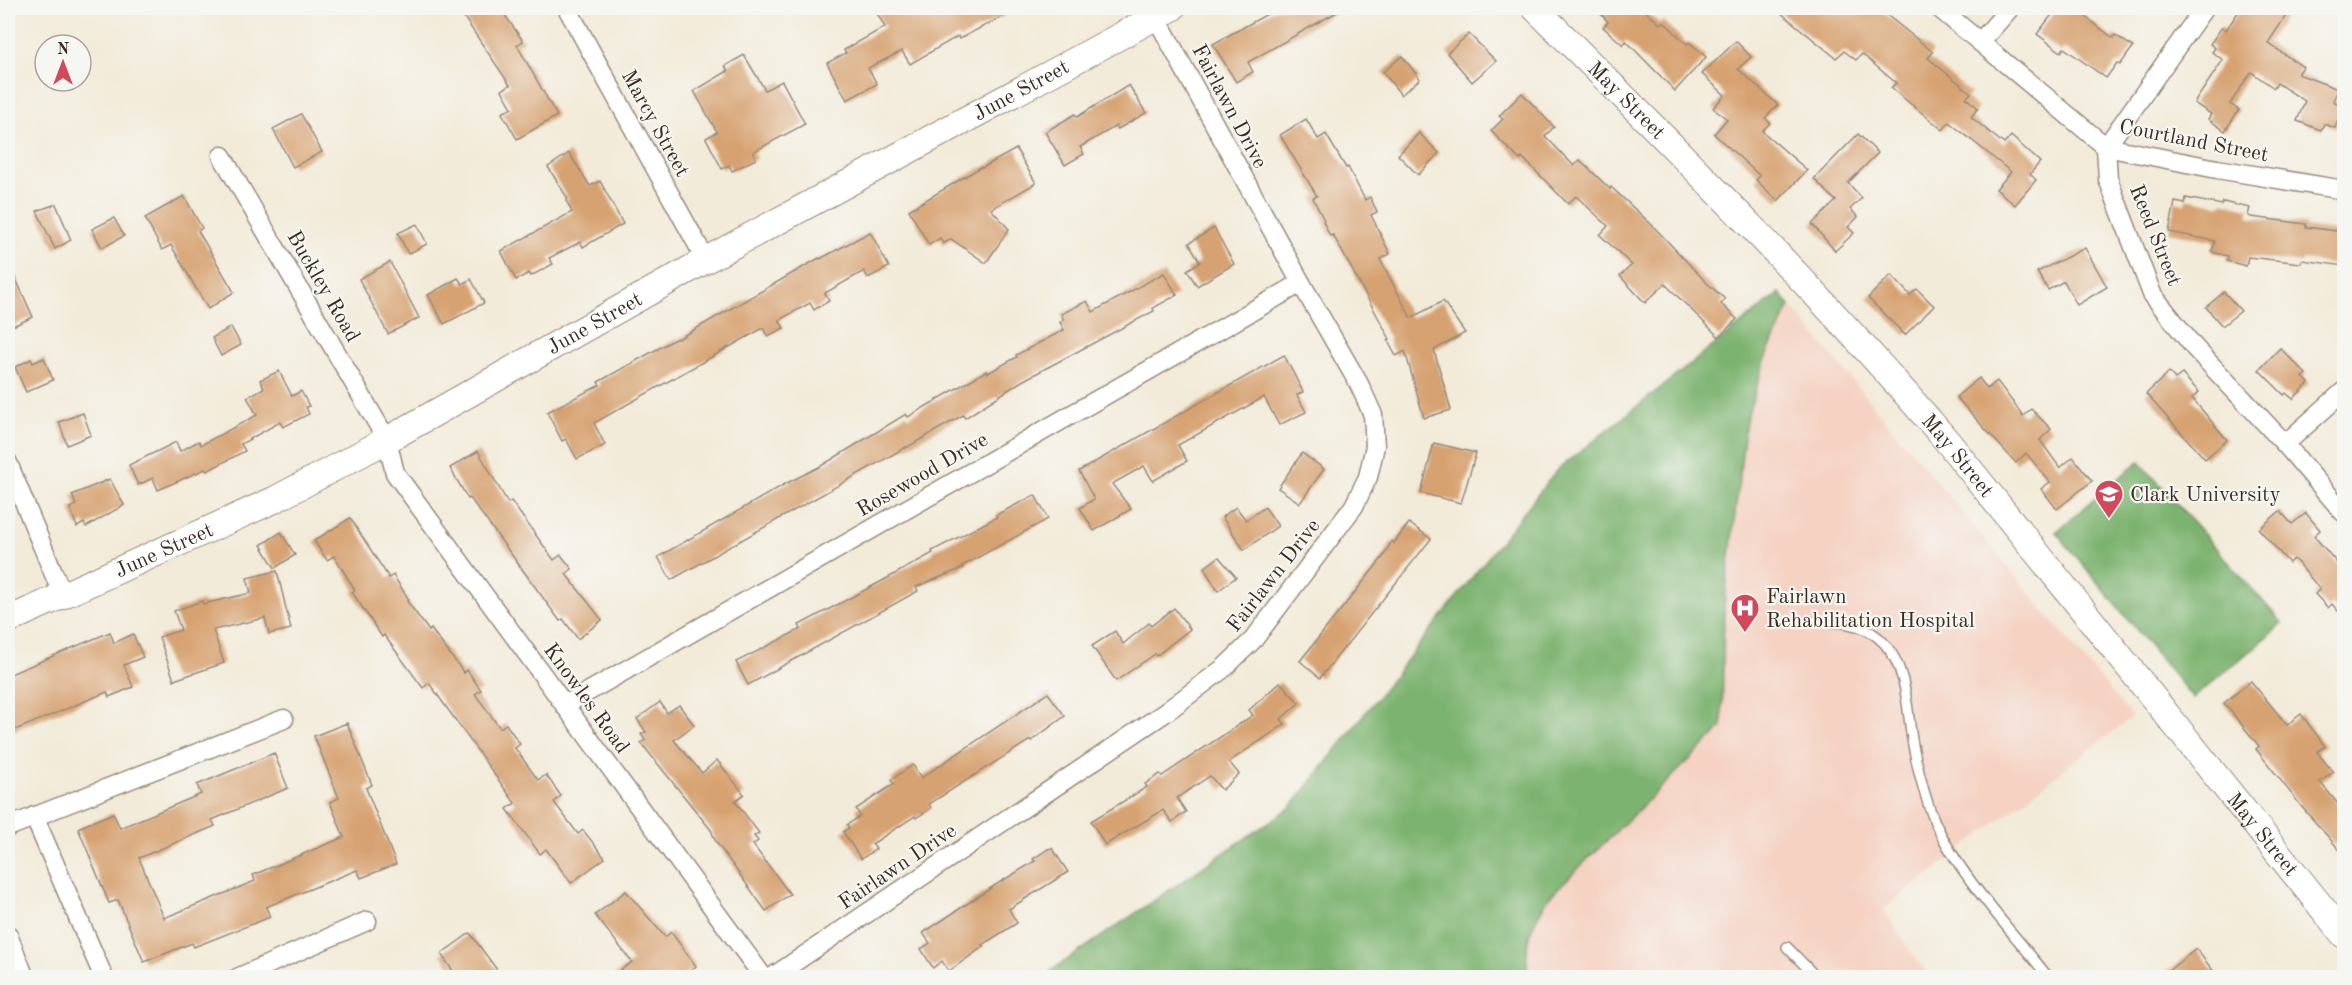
<svg xmlns="http://www.w3.org/2000/svg" width="2352" height="985" viewBox="0 0 2352 985" font-family="'Old Standard TT',serif">
<style>
.built{fill:#f5d2c2}
.forest{fill:#7db370;stroke:#5c6e47;stroke-width:1.5}
.building{fill:#d7a271}
.lines{fill:none;stroke-linecap:round;stroke-linejoin:round}
.lane-casing{stroke:#978a7c;stroke-width:12}
.street-casing{stroke:#978a7c;stroke-width:21}
.secondary-casing{stroke:#978a7c;stroke-width:28}
.lane{stroke:#fff;stroke-width:9}
.street{stroke:#fff;stroke-width:18}
.secondary{stroke:#fff;stroke-width:26}
.labels{text-anchor:middle;stroke-width:4.5;stroke-linejoin:round;paint-order:stroke}
.street-label{font-size:21px;fill:#3b2a1e;stroke:#f6f6f2}
.poi-label{font-size:21px;fill:#3b2a1e;stroke:#f6f6f2;text-anchor:start}
</style>
<rect width="100%" height="100%" fill="#f6f6f2"/>
<filter id="ink" filterUnits="userSpaceOnUse"><feTurbulence type="fractalNoise" baseFrequency=".0167" numOctaves="2"/><feDisplacementMap in="SourceGraphic" scale="12" xChannelSelector="R" yChannelSelector="G"/><feConvolveMatrix kernelMatrix="1 2 1 2 8 2 1 2 1" color-interpolation-filters="sRGB"/></filter>
<filter id="wash" filterUnits="userSpaceOnUse"><feTurbulence type="fractalNoise" baseFrequency=".008" numOctaves="4" result="noise"/><feDisplacementMap in="SourceGraphic" scale="24" xChannelSelector="R" yChannelSelector="G"/><feGaussianBlur stdDeviation="1.35" result="paint"/><feColorMatrix in="noise" values="0 0 0 0 0 0 0 0 0 0 0 0 0 0 0 0 0 1.4 0 .05"/><feComposite in="paint" operator="in"/></filter>
<g filter="url(#wash)">
<rect width="100%" height="100%" fill="#f3ebd9"/>
<path class="built" d="M 1780,293 L 2132,717 L 1884,909 L 1910,951 L 1930,977 L 1042,978 L 1291,807 L 1557,470 Z"/>
<g class="forest">
<path d="M 1780,293 L 1790,306 L 1767,354 L 1746,420 L 1724,607 L 1722,728 L 1549,897 C 1531,925 1522,943 1529,977 L 1042,977 L 1291,807 L 1557,470 Z"/>
<path d="M 2139,461 L 2283,624 L 2193,698 L 2056,532 Z"/>
</g>
<g id="blocks">
<g class="building">
<path d="M 475,8 L 500,8 L 523,41 L 517,45 L 557,116 L 517,139 L 502,113 L 512,108 L 502,90 L 510,85 L 463,16 Z"/>
<path d="M 874,8 L 1019,8 L 959,39 L 958,36 L 910,64 L 902,51 L 868,68 L 877,84 L 847,100 L 827,63 L 846,53 L 844,50 L 885,27 Z"/>
<path d="M 1278,8 L 1344,8 L 1248,62 L 1253,72 L 1236,82 L 1213,44 Z"/>
<path d="M 1596,8 L 1642,8 L 1660,24 L 1663,21 L 1687,44 L 1689,42 L 1706,57 L 1675,91 L 1626,41 L 1623,45 L 1603,27 L 1608,22 Z"/>
<path d="M 1775,8 L 1878,8 L 1933,52 L 1928,58 L 1971,93 L 1966,98 L 1978,108 L 1971,117 L 2004,144 L 2011,136 L 2040,162 L 2030,174 L 2036,180 L 2015,205 L 1996,189 L 2011,172 L 1979,146 L 1949,122 L 1943,130 L 1891,88 L 1896,83 L 1862,54 L 1856,60 L 1844,51 L 1836,58 Z"/>
<path d="M 2057,8 L 2074,8 L 2113,38 L 2115,35 L 2133,47 L 2120,65 L 2117,63 L 2106,78 L 2064,48 L 2061,52 L 2037,34 Z"/>
<path d="M 2241,8 L 2291,8 L 2268,43 L 2303,67 L 2298,74 L 2338,89 L 2333,101 L 2344,106 L 2335,128 L 2324,124 L 2321,130 L 2297,121 L 2305,101 L 2277,83 L 2274,88 L 2251,72 L 2230,104 L 2239,110 L 2225,131 L 2208,119 L 2211,114 L 2194,103 L 2223,60 L 2212,52 L 2215,48 L 2210,44 L 2222,27 L 2226,30 Z"/>
<path d="M 1469,34 L 1496,61 L 1472,82 L 1447,53 Z"/>
<path d="M 1736,41 L 1751,57 L 1738,69 L 1778,105 L 1765,118 L 1770,123 L 1762,131 L 1807,170 L 1778,201 L 1756,180 L 1760,176 L 1714,134 L 1727,119 L 1713,108 L 1725,95 L 1702,74 Z"/>
<path d="M 744,55 L 765,90 L 782,81 L 805,124 L 753,152 L 756,159 L 732,171 L 729,165 L 722,169 L 706,138 L 717,132 L 694,91 L 728,71 L 725,66 Z"/>
<path d="M 1402,56 L 1420,79 L 1401,95 L 1383,72 Z"/>
<path d="M 1129,85 L 1146,113 L 1118,129 L 1116,126 L 1080,147 L 1084,154 L 1065,165 L 1045,132 L 1075,114 L 1077,117 Z"/>
<path d="M 1522,93 L 1554,127 L 1545,136 L 1574,166 L 1580,160 L 1610,189 L 1611,187 L 1652,225 L 1707,283 L 1725,299 L 1721,304 L 1737,319 L 1719,337 L 1665,284 L 1645,303 L 1620,276 L 1632,265 L 1600,235 L 1608,226 L 1576,196 L 1568,204 L 1522,157 L 1520,160 L 1491,131 L 1503,119 L 1499,116 Z"/>
<path d="M 301,114 L 322,152 L 293,167 L 273,129 Z"/>
<path d="M 1306,119 L 1318,139 L 1326,134 L 1346,168 L 1348,167 L 1365,200 L 1370,197 L 1377,212 L 1371,215 L 1390,254 L 1380,259 L 1411,318 L 1443,301 L 1465,333 L 1434,350 L 1451,410 L 1424,418 L 1405,351 L 1396,356 L 1388,341 L 1390,339 L 1333,235 L 1330,236 L 1323,221 L 1324,220 L 1313,198 L 1317,196 L 1280,135 Z"/>
<path d="M 1419,133 L 1439,153 L 1418,175 L 1398,155 Z"/>
<path d="M 1858,134 L 1878,153 L 1848,183 L 1862,198 L 1850,209 L 1858,217 L 1848,227 L 1854,233 L 1835,251 L 1812,224 L 1836,201 L 1814,179 Z"/>
<path d="M 1016,149 L 1036,183 L 991,209 L 1009,229 L 986,263 L 951,239 L 943,244 L 940,238 L 929,245 L 909,210 L 981,167 L 982,168 Z"/>
<path d="M 569,153 L 590,186 L 600,181 L 623,224 L 583,247 L 580,242 L 549,258 L 553,264 L 531,276 L 529,273 L 516,280 L 501,251 L 572,212 L 566,200 L 568,199 L 548,167 Z"/>
<path d="M 184,196 L 202,228 L 198,231 L 234,292 L 208,309 L 171,245 L 162,250 L 145,218 Z"/>
<path d="M 2186,198 L 2222,205 L 2223,202 L 2250,208 L 2248,215 L 2251,217 L 2306,224 L 2306,227 L 2344,232 L 2344,266 L 2302,260 L 2301,263 L 2248,257 L 2246,266 L 2227,261 L 2228,256 L 2212,252 L 2215,241 L 2169,232 L 2175,202 L 2185,204 Z"/>
<path d="M 56,204 L 71,240 L 55,249 L 37,211 Z"/>
<path d="M 114,218 L 124,236 L 102,248 L 92,229 Z"/>
<path d="M 417,224 L 427,244 L 408,254 L 398,233 Z"/>
<path d="M 1214,228 L 1234,264 L 1197,286 L 1187,270 L 1200,262 L 1189,243 Z"/>
<path d="M 870,232 L 889,267 L 868,278 L 864,271 L 825,293 L 829,301 L 814,310 L 810,303 L 779,320 L 784,328 L 768,336 L 763,328 L 594,423 L 605,445 L 577,459 L 566,439 L 562,441 L 547,412 L 600,385 L 598,382 L 677,338 L 678,339 L 819,258 L 820,259 Z"/>
<path d="M 2085,248 L 2107,287 L 2077,305 L 2064,281 L 2048,290 L 2037,272 Z"/>
<path d="M 8,261 L 33,317 L 8,328 Z"/>
<path d="M 390,262 L 419,318 L 388,334 L 359,279 Z"/>
<path d="M 1164,273 L 1177,295 L 1153,308 L 1154,311 L 1022,381 L 965,418 L 963,415 L 906,448 L 906,447 L 671,580 L 658,557 L 785,484 L 821,466 L 906,414 L 908,417 L 986,371 L 988,373 L 1017,357 L 1016,355 L 1064,330 L 1060,322 L 1064,320 L 1061,314 L 1087,301 L 1093,312 Z"/>
<path d="M 1891,275 L 1910,295 L 1917,289 L 1934,306 L 1905,335 L 1868,298 Z"/>
<path d="M 458,278 L 462,284 L 471,279 L 484,303 L 444,324 L 428,295 Z"/>
<path d="M 2224,292 L 2241,311 L 2222,326 L 2206,307 Z"/>
<path d="M 231,327 L 241,345 L 221,356 L 212,338 Z"/>
<path d="M 2280,348 L 2306,374 L 2303,377 L 2309,383 L 2293,399 L 2286,393 L 2284,395 L 2259,370 Z"/>
<path d="M 1284,355 L 1303,392 L 1297,395 L 1306,412 L 1279,425 L 1264,397 L 1178,445 L 1187,461 L 1153,481 L 1144,466 L 1112,484 L 1131,509 L 1094,531 L 1080,508 L 1094,499 L 1079,471 Z"/>
<path d="M 44,358 L 53,380 L 26,392 L 15,367 L 31,359 L 33,363 Z"/>
<path d="M 279,371 L 292,396 L 301,391 L 309,406 L 306,407 L 309,414 L 283,427 L 280,422 L 241,444 L 245,451 L 207,471 L 205,469 L 158,490 L 153,478 L 138,485 L 129,465 L 176,442 L 180,451 L 199,441 L 201,445 L 257,415 L 247,397 L 264,388 L 260,380 Z"/>
<path d="M 2169,372 L 2175,379 L 2182,374 L 2199,392 L 2192,398 L 2227,440 L 2205,459 L 2146,394 Z"/>
<path d="M 1979,378 L 1987,389 L 1997,381 L 2023,416 L 2031,409 L 2051,429 L 2040,440 L 2060,468 L 2073,457 L 2092,481 L 2057,509 L 2041,489 L 2050,482 L 2026,453 L 2016,463 L 1956,397 Z"/>
<path d="M 83,413 L 91,435 L 67,445 L 59,422 Z"/>
<path d="M 1434,443 L 1476,453 L 1461,503 L 1421,493 Z"/>
<path d="M 478,451 L 508,503 L 511,501 L 554,560 L 561,555 L 572,569 L 566,574 L 602,620 L 578,639 L 563,619 L 560,621 L 470,498 L 468,499 L 450,468 Z"/>
<path d="M 1302,453 L 1324,469 L 1300,503 L 1278,488 Z"/>
<path d="M 110,479 L 124,505 L 86,527 L 84,523 L 77,527 L 70,508 L 76,505 L 72,495 Z"/>
<path d="M 1035,495 L 1048,519 L 962,566 L 963,568 L 916,587 L 918,591 L 748,685 L 736,662 L 801,629 L 799,625 L 884,580 L 933,553 L 932,551 L 997,517 L 996,515 Z"/>
<path d="M 1236,507 L 1246,520 L 1265,507 L 1278,526 L 1244,550 L 1222,517 Z"/>
<path d="M 2280,511 L 2292,524 L 2306,513 L 2320,530 L 2314,536 L 2344,571 L 2344,618 L 2332,604 L 2328,608 L 2315,594 L 2320,589 L 2297,562 L 2293,559 L 2289,563 L 2259,529 Z"/>
<path d="M 350,518 L 389,578 L 393,575 L 409,600 L 407,601 L 429,631 L 431,629 L 464,673 L 467,670 L 481,690 L 475,694 L 500,728 L 506,724 L 520,744 L 515,748 L 538,780 L 546,775 L 561,796 L 554,802 L 578,834 L 583,830 L 605,858 L 571,883 L 546,849 L 540,854 L 507,809 L 515,803 L 459,725 L 429,683 L 423,688 L 384,635 L 382,637 L 352,592 L 355,590 L 334,556 L 327,560 L 314,541 Z"/>
<path d="M 1409,523 L 1431,539 L 1320,678 L 1300,661 L 1383,557 L 1392,541 L 1394,543 Z"/>
<path d="M 281,532 L 295,555 L 275,568 L 261,545 Z"/>
<path d="M 1219,557 L 1236,577 L 1218,591 L 1204,568 Z"/>
<path d="M 277,571 L 291,629 L 269,634 L 265,618 L 213,630 L 224,663 L 174,680 L 159,637 L 181,630 L 174,611 L 202,601 L 203,604 L 251,593 L 247,578 Z"/>
<path d="M 1174,608 L 1190,629 L 1156,656 L 1155,654 L 1116,681 L 1092,646 L 1115,631 L 1123,644 L 1149,623 L 1151,626 Z"/>
<path d="M 110,632 L 114,643 L 133,634 L 143,657 L 124,665 L 133,687 L 109,697 L 107,692 L 8,733 L 8,675 Z"/>
<path d="M 2251,681 L 2287,725 L 2301,714 L 2325,746 L 2317,752 L 2333,772 L 2320,782 L 2344,811 L 2344,855 L 2301,806 L 2256,749 L 2259,746 L 2224,703 Z"/>
<path d="M 1280,682 L 1299,703 L 1281,719 L 1285,724 L 1229,762 L 1239,774 L 1222,790 L 1210,776 L 1177,798 L 1186,812 L 1172,822 L 1163,810 L 1105,845 L 1091,821 L 1147,787 L 1145,784 L 1160,774 L 1162,776 L 1253,715 L 1249,710 Z"/>
<path d="M 1048,693 L 1065,716 L 1031,741 L 1030,740 L 929,804 L 931,808 L 916,818 L 915,816 L 872,844 L 876,849 L 861,859 L 843,832 L 849,828 L 847,825 L 860,816 L 856,809 L 894,784 L 891,780 L 913,765 L 921,778 Z"/>
<path d="M 660,702 L 667,713 L 679,705 L 694,725 L 674,740 L 702,773 L 717,760 L 744,794 L 735,801 L 759,833 L 754,836 L 758,841 L 753,845 L 790,894 L 766,911 L 716,842 L 711,830 L 641,743 L 645,740 L 641,734 L 646,732 L 637,719 Z"/>
<path d="M 347,723 L 372,785 L 366,788 L 396,864 L 361,878 L 357,870 L 266,907 L 270,917 L 194,947 L 192,943 L 144,962 L 118,900 L 109,903 L 78,828 L 113,813 L 120,828 L 201,794 L 197,785 L 274,753 L 288,788 L 212,820 L 215,826 L 139,858 L 164,918 L 255,881 L 253,875 L 344,837 L 330,802 L 339,798 L 314,736 Z"/>
<path d="M 1052,848 L 1068,872 L 1009,909 L 1017,923 L 982,945 L 984,946 L 949,971 L 942,961 L 933,968 L 921,949 L 930,943 L 923,933 L 994,886 L 1035,861 L 1033,859 L 1048,849 Z"/>
<path d="M 626,891 L 665,937 L 671,932 L 696,966 L 680,978 L 610,978 L 632,962 L 595,915 Z"/>
<path d="M 470,933 L 503,978 L 458,978 L 441,954 Z"/>
<path d="M 2196,949 L 2219,978 L 2159,978 Z"/>
</g>
</g>
</g>
<g filter="url(#ink)">
<use href="#blocks" fill-opacity="0" stroke="#978a7c" stroke-width="1.5"/>
<g class="lines">
<g class="lane-casing">
<g id="lane">
<path d="M 1803,622 C 1832,621 1863,620 1884,643 C 1910,672 1906,714 1914,750 C 1919,774 1925,798 1934,820 C 1959,876 2011,930 2049,978"/>
<path d="M 1787,947 L 1817,978"/>
</g>
</g>
<g class="street-casing">
<g id="street">
<path d="M 567,8 L 706,260"/>
<path d="M 1939,8 L 2106,147 L 2217,169 L 2344,190"/>
<path d="M 2204,8 L 2106,147 L 2108,179 L 2152,294 L 2193,346 L 2285,444 L 2344,513"/>
<path d="M 1981,41 L 2010,8"/>
<path d="M 222,156 L 387,440 L 395,473 L 764,978"/>
<path d="M 2285,444 L 2344,391"/>
<path d="M 8,463 L 63,596"/>
<path d="M 565,705 L 1301,283"/>
<path d="M 34,816 L 104,978"/>
<path d="M 8,827 L 284,719"/>
<path d="M 8,935 L 25,978"/>
<path d="M 237,978 L 367,921"/>
<path d="M 771,978 L 1166,712 L 1224,668 L 1254,639 L 1354,506 L 1368,477 L 1375,446 L 1373,415 L 1359,384 L 1301,283 L 1156,17"/>
</g>
</g>
<g class="secondary-casing">
<g id="secondary">
<path id="s1" d="M 1535,8 C 1676,149 1817,289 1947,441 L 2344,935"/>
<path id="s2" d="M 8,620 L 274,500 L 387,440 L 706,260 L 1172,8"/>
</g>
</g>
<use href="#lane" class="lane"/>
<use href="#street" class="street"/>
<use href="#secondary" class="secondary"/>
</g>
</g>
<defs>
<g id="university-pin" transform="scale(1.5)"><path d="M0 17L-7.5 6A9.5 9.5 0 1 1 7.5 6Z" fill="#d1495b" stroke="#f6f6f2"/><path d="M0-5L7-2L0 1L-7-2ZM-4 1L0 2.5L4 1V4Q0 6-4 4Z" fill="#fff"/></g>
<g id="hospital-pin" transform="scale(1.5)"><path d="M0 17L-7.5 6A9.5 9.5 0 1 1 7.5 6Z" fill="#d1495b" stroke="#f6f6f2"/><path d="M-5-5h3v3.5h4V-5h3V5h-3V1.5h-4V5h-3Z" fill="#fff"/></g>
</defs>
<g fill-rule="evenodd">
<use href="#university-pin" x="2109" y="494"/>
<use href="#hospital-pin" x="1745" y="608"/>
</g>
<g class="labels">
<g class="street-label">
<text dy="7" stroke="none"><textPath href="#s2" startOffset="1144">June Street</textPath></text>
<text dy="7" stroke="none"><textPath href="#s1" startOffset="130">May Street</textPath></text>
<text transform="translate(1230 106) rotate(62)" y="7">Fairlawn Drive</text>
<text transform="translate(656 123) rotate(61)" y="7">Marcy Street</text>
<text transform="translate(2194 140) rotate(11)" y="7">Courtland Street</text>
<text transform="translate(2156 235) rotate(68)" y="7">Reed Street</text>
<text transform="translate(324 286) rotate(60)" y="7">Buckley Road</text>
<text dy="7" stroke="none"><textPath href="#s2" startOffset="658">June Street</textPath></text>
<text dy="7" stroke="none"><textPath href="#s1" startOffset="616">May Street</textPath></text>
<text transform="translate(922 474) rotate(-30)" y="7">Rosewood Drive</text>
<text dy="7" stroke="none"><textPath href="#s2" startOffset="171">June Street</textPath></text>
<text transform="translate(1273 575) rotate(-52)" y="7">Fairlawn Drive</text>
<text transform="translate(587 698) rotate(54)" y="7">Knowles Road</text>
<text dy="7" stroke="none"><textPath href="#s1" startOffset="1102">May Street</textPath></text>
<text transform="translate(897 866) rotate(-34)" y="7">Fairlawn Drive</text>
</g>
<g class="poi-label">
<text x="2130" y="501">Clark University</text>
<text x="1766" y="603">Fairlawn<tspan x="1766" dy="24">Rehabilitation Hospital</tspan></text>
</g>
</g>
<rect width="2352" height="985" fill="none" stroke="#f6f6f2" stroke-width="30"/>
<g transform="translate(63 63)"><circle r="28" fill="#f6f6f2" stroke="#aba49d" stroke-width="1.5"/>
<path d="M0-4.5L10 22L0 15L-10 22Z" fill="#d1495b"/>
<text y="-9" font-size="16" font-weight="bold" text-anchor="middle" fill="#3b2a1e">N</text>
</g>
</svg>
